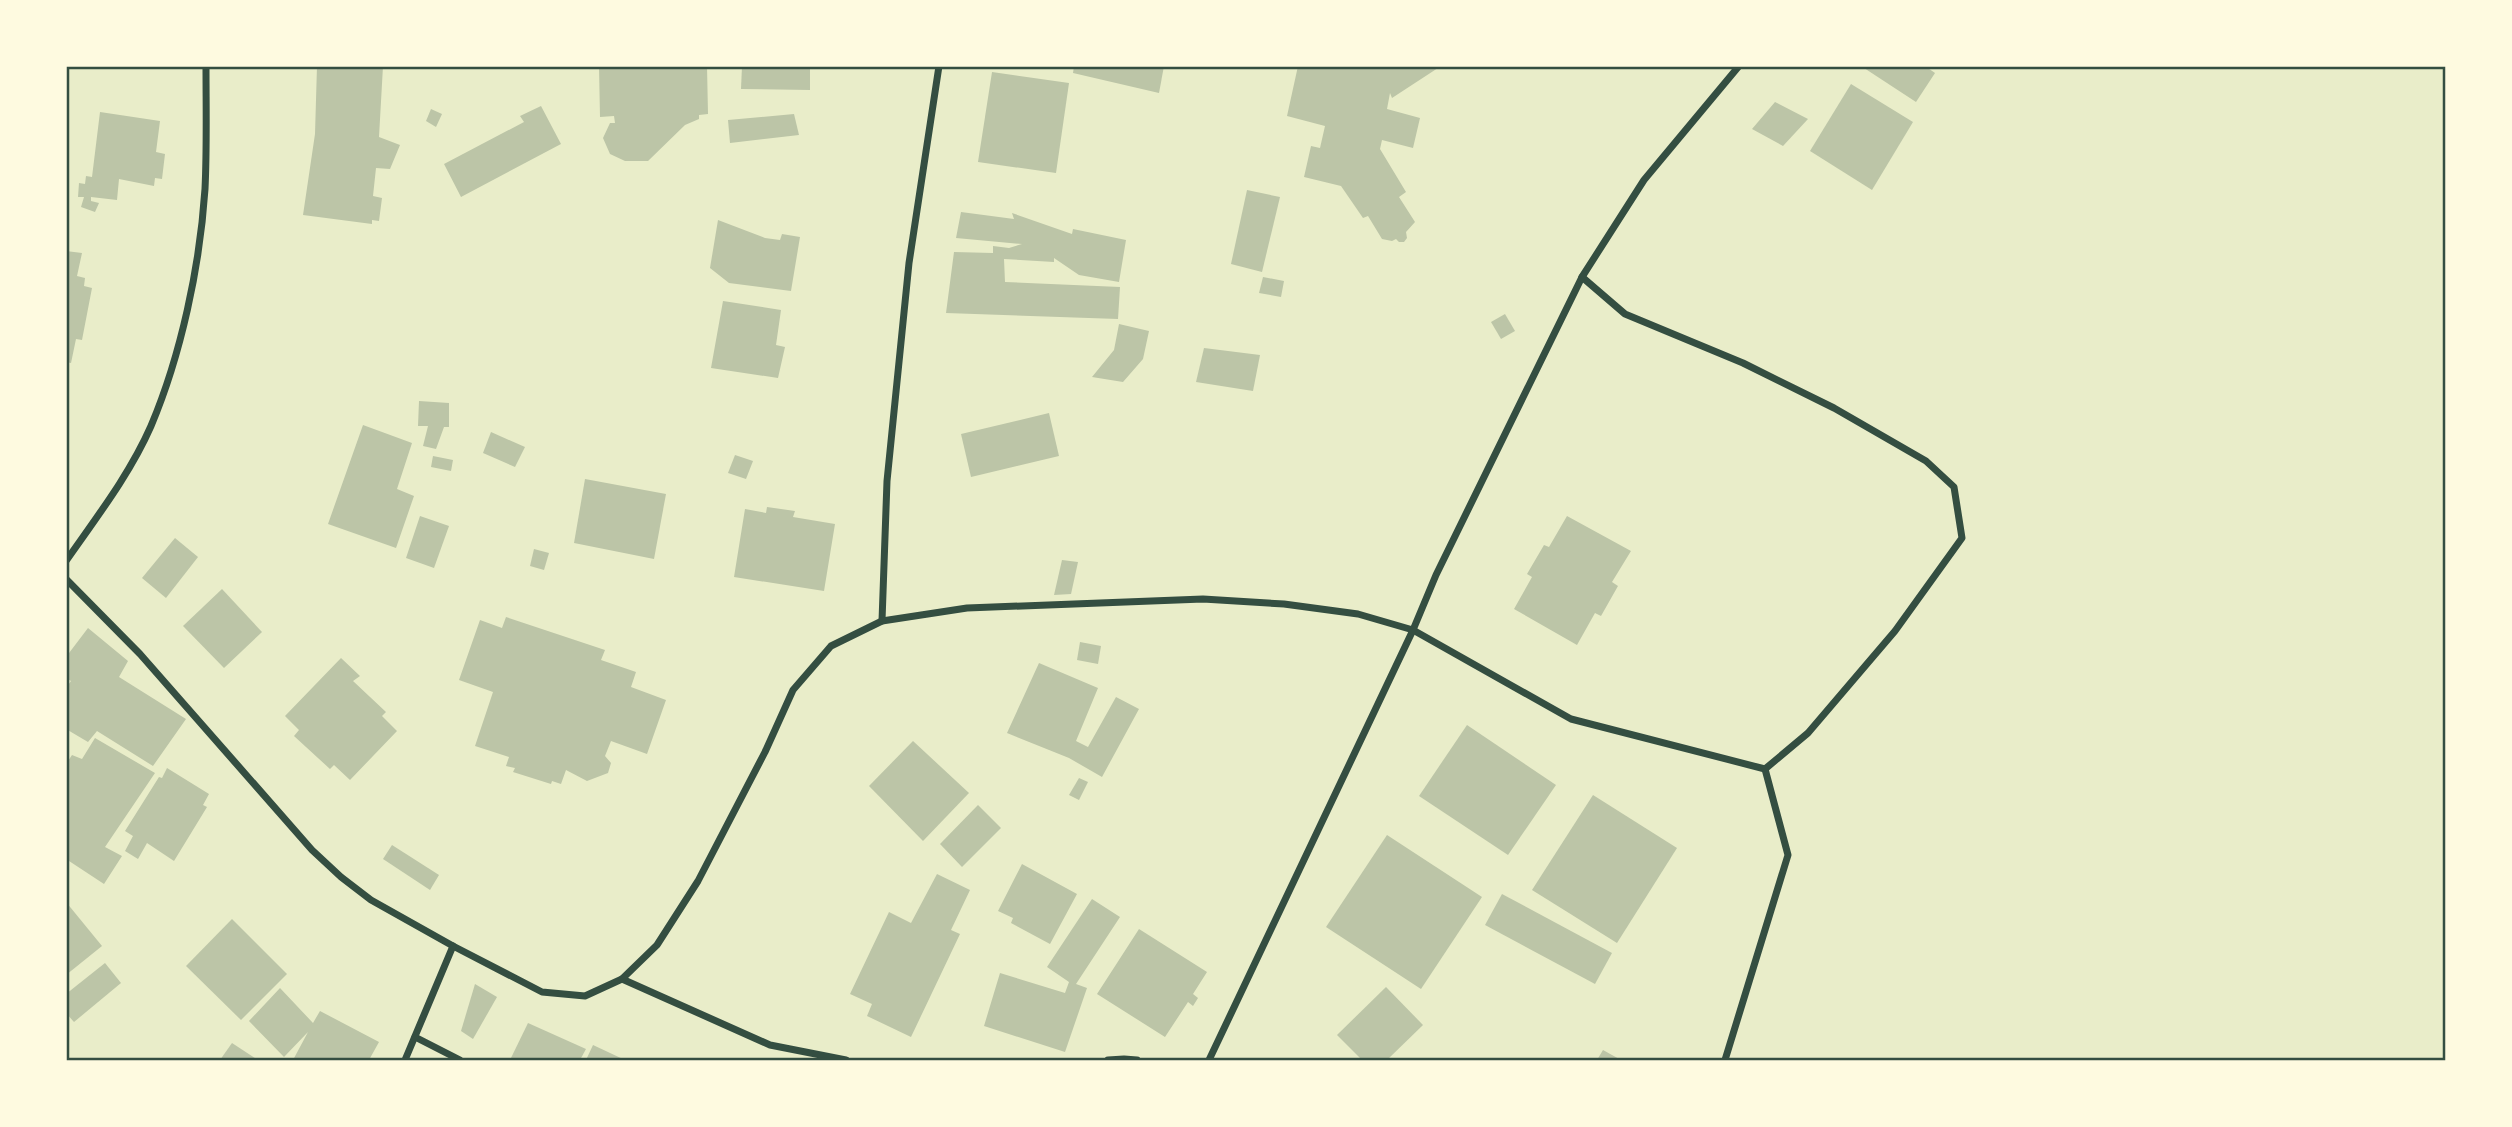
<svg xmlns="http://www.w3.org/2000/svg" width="2512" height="1127" viewBox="0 0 2512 1127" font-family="Cabin,sans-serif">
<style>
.building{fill:#bcc5a7}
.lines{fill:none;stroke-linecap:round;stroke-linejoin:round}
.minor{stroke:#344e41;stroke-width:7}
.neatline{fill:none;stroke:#344e41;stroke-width:2.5}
</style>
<rect width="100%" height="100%" fill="#e9edc9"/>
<g class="building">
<path d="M 317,66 L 383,66 L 379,137 L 400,145 L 390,169 L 376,168 L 373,196 L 382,198 L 379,221 L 372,220 L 372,224 L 303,215 L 315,134 Z"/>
<path d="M 599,66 L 707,66 L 708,114 L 699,115 L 699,119 L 685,125 L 648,161 L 625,161 L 610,154 L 603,138 L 610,123 L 615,123 L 614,116 L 600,117 Z"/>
<path d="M 742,66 L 810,66 L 810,90 L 741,89 Z"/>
<path d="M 1074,66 L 1164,66 L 1159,93 L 1073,73 Z"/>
<path d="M 1298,66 L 1441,66 L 1392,98 L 1390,93 L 1387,109 L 1420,118 L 1413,148 L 1382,140 L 1380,149 L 1406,192 L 1399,197 L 1415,222 L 1406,232 L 1407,238 L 1404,242 L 1399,242 L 1396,239 L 1392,241 L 1382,239 L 1368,216 L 1363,218 L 1341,186 L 1304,177 L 1311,146 L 1320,148 L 1325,126 L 1287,116 Z"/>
<path d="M 1861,66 L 1925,66 L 1935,73 L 1916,102 Z"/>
<path d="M 992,72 L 1069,83 L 1056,173 L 978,162 Z"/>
<path d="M 1851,84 L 1913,122 L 1872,190 L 1810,151 Z"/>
<path d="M 1775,102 L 1808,119 L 1783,146 L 1752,129 Z"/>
<path d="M 541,106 L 561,144 L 461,197 L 444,164 L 524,122 L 520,116 Z"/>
<path d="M 431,109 L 442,114 L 436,127 L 426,121 Z"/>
<path d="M 100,112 L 160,121 L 156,152 L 165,154 L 162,179 L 155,178 L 154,186 L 119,179 L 117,200 L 91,197 L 91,201 L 99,203 L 95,212 L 81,207 L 84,197 L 78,197 L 79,183 L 85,184 L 86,176 L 92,177 Z"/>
<path d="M 794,114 L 799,135 L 730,143 L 728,120 Z"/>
<path d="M 1247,190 L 1280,197 L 1262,272 L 1231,264 Z"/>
<path d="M 961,212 L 1014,219 L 1012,213 L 1072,234 L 1073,229 L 1126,240 L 1119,282 L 1079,275 L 1054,258 L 1054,262 L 1004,259 L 1005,282 L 1120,287 L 1118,319 L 946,313 L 954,252 L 993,253 L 993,246 L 1009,248 L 1022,244 L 956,238 Z"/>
<path d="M 718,220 L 765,238 L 780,240 L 782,234 L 800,237 L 791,291 L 729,283 L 710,268 Z"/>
<path d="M 66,251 L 82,253 L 77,276 L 85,278 L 84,286 L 92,288 L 82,340 L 76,339 L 71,363 L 66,362 Z"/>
<path d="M 1263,277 L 1284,281 L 1281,297 L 1259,293 Z"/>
<path d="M 723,301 L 781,310 L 776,345 L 785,347 L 778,378 L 711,368 Z"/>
<path d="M 1505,314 L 1515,331 L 1501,339 L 1491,322 Z"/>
<path d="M 1119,324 L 1149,331 L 1143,359 L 1123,382 L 1092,377 L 1114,350 Z"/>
<path d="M 1204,348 L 1260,355 L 1253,391 L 1196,382 Z"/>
<path d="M 419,401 L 449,403 L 449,427 L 444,427 L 436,449 L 423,446 L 428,426 L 418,426 Z"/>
<path d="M 1049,413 L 1059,456 L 971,477 L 961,434 Z"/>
<path d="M 363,425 L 412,443 L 397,489 L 414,496 L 396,548 L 328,524 Z"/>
<path d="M 491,432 L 525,447 L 515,467 L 483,453 Z"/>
<path d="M 735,455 L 753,461 L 746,479 L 728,473 Z"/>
<path d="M 433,456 L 453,460 L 451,471 L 431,467 Z"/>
<path d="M 585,479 L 666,494 L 654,559 L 574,543 Z"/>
<path d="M 767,507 L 795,511 L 793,517 L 835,524 L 824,591 L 734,577 L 745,509 L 766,513 Z"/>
<path d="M 420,516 L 449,526 L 434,568 L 406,558 Z"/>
<path d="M 1567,516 L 1631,551 L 1612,582 L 1618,586 L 1601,616 L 1595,613 L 1577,645 L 1514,609 L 1532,577 L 1527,574 L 1544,545 L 1549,547 Z"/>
<path d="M 175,538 L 198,557 L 166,598 L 142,578 Z"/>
<path d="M 534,549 L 549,553 L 544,570 L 530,566 Z"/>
<path d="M 1062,560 L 1078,562 L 1071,594 L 1054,595 Z"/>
<path d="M 222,589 L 262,632 L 224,668 L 183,626 Z"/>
<path d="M 506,617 L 605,650 L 601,660 L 636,672 L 631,687 L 666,700 L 647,754 L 611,741 L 605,756 L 611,763 L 608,773 L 587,781 L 566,770 L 561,784 L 552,781 L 551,784 L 513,772 L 515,768 L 506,766 L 509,757 L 475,746 L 493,692 L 459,680 L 480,620 L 502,628 Z"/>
<path d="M 88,628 L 128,661 L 119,677 L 186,719 L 153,766 L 97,731 L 88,742 L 66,729 L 66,688 L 71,681 L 66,678 L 66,657 Z"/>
<path d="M 1080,642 L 1101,646 L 1098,664 L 1077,660 Z"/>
<path d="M 341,658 L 360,676 L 353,681 L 386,712 L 382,716 L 397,731 L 350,780 L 334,765 L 330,769 L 294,736 L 299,730 L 285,716 Z"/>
<path d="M 1039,663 L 1098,688 L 1076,741 L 1088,747 L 1116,697 L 1139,709 L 1102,777 L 1069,758 L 1007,733 Z"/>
<path d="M 1467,725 L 1556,785 L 1508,855 L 1419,796 Z"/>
<path d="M 95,738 L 155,773 L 105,847 L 122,856 L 104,884 L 66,859 L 66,764 L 72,755 L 82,759 Z"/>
<path d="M 913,741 L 969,793 L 923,841 L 869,786 Z"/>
<path d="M 167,768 L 209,794 L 203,805 L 207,807 L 174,861 L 147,843 L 138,859 L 125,851 L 133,836 L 125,831 L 159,777 L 162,778 Z"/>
<path d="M 1079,778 L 1088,782 L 1079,800 L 1069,795 Z"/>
<path d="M 1593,795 L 1677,848 L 1617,943 L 1532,890 Z"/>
<path d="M 978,805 L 1001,828 L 962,867 L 940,844 Z"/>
<path d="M 1387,835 L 1482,897 L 1421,989 L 1326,927 Z"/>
<path d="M 392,845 L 439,875 L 430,890 L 383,859 Z"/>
<path d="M 1022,864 L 1077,894 L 1050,944 L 1011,923 L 1013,918 L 998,911 Z"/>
<path d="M 937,874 L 970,890 L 951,930 L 960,934 L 911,1037 L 867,1016 L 872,1004 L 850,994 L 889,912 L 911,923 Z"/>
<path d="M 1502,894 L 1612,953 L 1595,984 L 1485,925 Z"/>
<path d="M 1092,899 L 1120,917 L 1076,984 L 1087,988 L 1065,1052 L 984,1026 L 1000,973 L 1065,993 L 1069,982 L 1047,967 Z"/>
<path d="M 66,902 L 102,946 L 66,975 Z"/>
<path d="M 232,919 L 287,974 L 241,1020 L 186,966 Z"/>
<path d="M 1139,929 L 1207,972 L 1193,994 L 1198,998 L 1193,1006 L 1188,1002 L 1165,1037 L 1097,994 Z"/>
<path d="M 105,963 L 121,983 L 74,1022 L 66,1013 L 66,994 Z"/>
<path d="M 475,984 L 497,997 L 473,1039 L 461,1031 Z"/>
<path d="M 1386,987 L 1423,1025 L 1387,1060 L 1362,1060 L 1337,1035 Z"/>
<path d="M 280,988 L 313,1023 L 320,1011 L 379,1042 L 369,1060 L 293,1060 L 308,1032 L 284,1057 L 249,1021 Z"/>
<path d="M 528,1023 L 586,1049 L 580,1060 L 510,1060 Z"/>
<path d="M 232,1043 L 258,1060 L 220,1060 Z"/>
<path d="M 593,1045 L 625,1060 L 586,1060 Z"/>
<path d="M 1603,1050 L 1621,1060 L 1597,1060 Z"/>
</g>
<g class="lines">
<g class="minor">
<path d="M 66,561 C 96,518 130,474 151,426 C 181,355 200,266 205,189 C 207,148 206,107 206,66"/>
<path d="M 66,579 L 140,654 L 312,850 L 341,877 L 371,900 L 453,946 L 542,992 L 585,996 L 622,979 L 770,1045 L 846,1060"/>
<path d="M 882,621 L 887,481 L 909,263 L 939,66"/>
<path d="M 622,979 L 657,945 L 698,881 L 765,752 L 793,690 L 831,646 L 882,621 L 967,608 L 1203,599 L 1284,604 L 1358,614 L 1413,630 L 1571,719 L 1765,769 L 1808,733 L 1895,631 L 1962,538 L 1954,487 L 1926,461 L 1834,408 L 1743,363 L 1625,314 L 1582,277"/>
<path d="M 415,1037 L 460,1060"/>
<path d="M 405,1060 L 453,946"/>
<path d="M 1108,1060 L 1124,1059 L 1137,1060"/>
<path d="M 1209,1060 L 1413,630 L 1436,575 L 1582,277 L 1644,180 L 1739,66"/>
<path d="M 1725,1060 L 1788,855 L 1765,769"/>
</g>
</g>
<rect width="2512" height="1127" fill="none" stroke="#fefae0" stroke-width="136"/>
<rect x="68" y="68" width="2376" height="991" class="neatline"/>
</svg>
